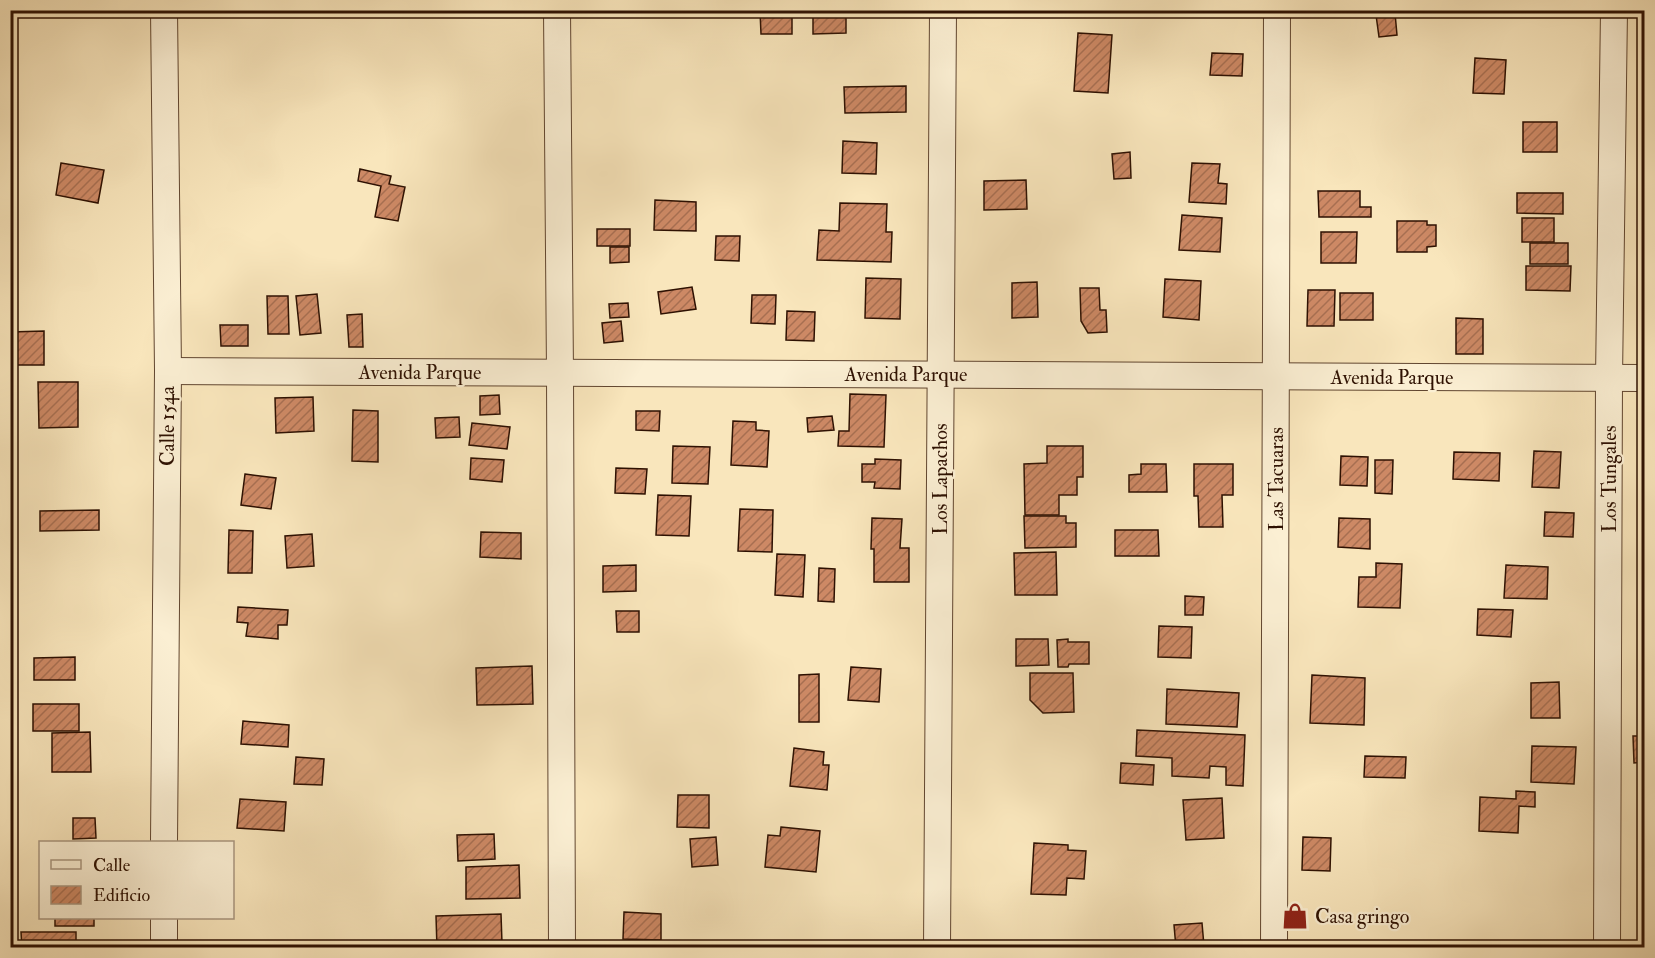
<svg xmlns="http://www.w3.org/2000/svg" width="1655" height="958" viewBox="0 0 1655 958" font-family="'IM FELL Double Pica',serif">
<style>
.building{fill:url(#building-hatch);stroke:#2e1102;stroke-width:1.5}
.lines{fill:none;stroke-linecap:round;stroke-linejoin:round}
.minor-casing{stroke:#614630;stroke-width:28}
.minor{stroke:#fbefd3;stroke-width:26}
.labels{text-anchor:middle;stroke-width:4.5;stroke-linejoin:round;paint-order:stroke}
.street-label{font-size:20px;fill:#2e1102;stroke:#fbefd3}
.poi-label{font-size:20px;fill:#2e1102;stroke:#fbefd3;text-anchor:start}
</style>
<defs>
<pattern id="building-hatch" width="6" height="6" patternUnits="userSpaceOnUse" patternTransform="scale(1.5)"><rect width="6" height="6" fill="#cd8965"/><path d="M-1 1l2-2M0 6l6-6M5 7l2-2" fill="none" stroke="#a76f51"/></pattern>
</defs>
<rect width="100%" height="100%" fill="#f9e6bc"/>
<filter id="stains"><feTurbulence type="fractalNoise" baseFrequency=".00333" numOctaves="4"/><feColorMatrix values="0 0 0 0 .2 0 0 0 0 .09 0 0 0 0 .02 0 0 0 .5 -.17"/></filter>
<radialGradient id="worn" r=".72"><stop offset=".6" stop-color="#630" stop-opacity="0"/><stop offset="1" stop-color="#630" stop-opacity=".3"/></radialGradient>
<g class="building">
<path d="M 813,10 L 846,10 L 846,33 L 813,34 Z"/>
<path d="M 760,11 L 792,11 L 792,34 L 761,34 Z"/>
<path d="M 1395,13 L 1397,35 L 1379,37 L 1376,15 Z"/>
<path d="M 1078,33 L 1112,35 L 1108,93 L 1074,91 Z"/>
<path d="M 1212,53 L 1243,54 L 1242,76 L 1210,75 Z"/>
<path d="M 1475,58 L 1506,60 L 1504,94 L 1473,93 Z"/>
<rect x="1641" y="74" width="3" height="26"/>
<path d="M 906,86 L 906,112 L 845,113 L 844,87 Z"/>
<rect x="1523" y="122" width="34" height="30"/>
<path d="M 843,141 L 877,143 L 876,174 L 842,173 Z"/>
<path d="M 1130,152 L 1131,178 L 1114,179 L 1112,154 Z"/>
<path d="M 61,163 L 104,170 L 98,203 L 56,195 Z"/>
<path d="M 1192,163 L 1220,164 L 1218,183 L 1227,184 L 1226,204 L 1189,202 Z"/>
<path d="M 360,169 L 391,176 L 389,184 L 405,187 L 398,221 L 375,217 L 381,186 L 358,181 Z"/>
<path d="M 1026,180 L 1027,209 L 984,210 L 984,181 Z"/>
<path d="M 1318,191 L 1360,191 L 1360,207 L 1371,207 L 1371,217 L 1319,217 Z"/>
<path d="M 1517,193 L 1563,193 L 1563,214 L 1517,213 Z"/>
<path d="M 655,200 L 696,202 L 696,231 L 654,230 Z"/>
<path d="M 840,203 L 887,204 L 886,232 L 892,232 L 891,262 L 817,260 L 819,230 L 839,231 Z"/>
<path d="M 1182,215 L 1222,218 L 1220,252 L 1179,250 Z"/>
<rect x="1522" y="218" width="32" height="24"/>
<path d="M 1397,221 L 1427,221 L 1427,225 L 1436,225 L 1436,246 L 1427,247 L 1427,252 L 1397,252 Z"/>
<rect x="597" y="229" width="33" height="17"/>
<path d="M 1321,232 L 1357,232 L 1356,263 L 1321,263 Z"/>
<path d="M 716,236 L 740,236 L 739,261 L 715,260 Z"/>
<rect x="1530" y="243" width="38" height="21"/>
<path d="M 610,247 L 629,247 L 629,262 L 610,263 Z"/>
<path d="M 1526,266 L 1571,266 L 1570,291 L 1526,290 Z"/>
<path d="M 866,278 L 901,279 L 900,319 L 865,318 Z"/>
<path d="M 1165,279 L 1201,281 L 1199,320 L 1163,317 Z"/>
<path d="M 1037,282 L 1038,317 L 1012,318 L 1012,283 Z"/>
<path d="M 692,287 L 696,309 L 661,314 L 658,292 Z"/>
<path d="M 1080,288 L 1099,288 L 1100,310 L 1106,310 L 1107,332 L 1088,333 L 1081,321 Z"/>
<path d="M 1308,290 L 1335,290 L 1334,326 L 1307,326 Z"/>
<rect x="1340" y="293" width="33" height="27"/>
<path d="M 317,294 L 321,333 L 300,335 L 296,296 Z"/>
<path d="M 752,295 L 776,295 L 775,324 L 751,323 Z"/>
<path d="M 267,296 L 288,296 L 289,334 L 268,334 Z"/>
<path d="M 628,303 L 629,317 L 610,318 L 609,304 Z"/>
<path d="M 787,311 L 815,312 L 814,341 L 786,340 Z"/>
<path d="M 362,314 L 363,347 L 349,347 L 347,315 Z"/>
<path d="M 1456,318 L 1483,319 L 1483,354 L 1456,354 Z"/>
<path d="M 621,321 L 623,341 L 604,343 L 602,323 Z"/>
<path d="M 220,325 L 248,325 L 248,346 L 221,346 Z"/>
<path d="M 44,331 L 44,365 L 10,365 L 10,332 Z"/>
<path d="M 38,382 L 78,382 L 78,427 L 39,428 Z"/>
<path d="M 850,394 L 886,395 L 884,447 L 838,446 L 839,431 L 849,431 Z"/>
<path d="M 499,395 L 500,414 L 480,415 L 480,396 Z"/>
<path d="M 313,397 L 314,431 L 276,433 L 275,398 Z"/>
<path d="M 353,410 L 378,411 L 378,462 L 352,461 Z"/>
<path d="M 636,411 L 660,411 L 659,431 L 636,430 Z"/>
<path d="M 832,416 L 834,430 L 808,432 L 807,418 Z"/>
<path d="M 459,417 L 460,437 L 436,438 L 435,418 Z"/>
<path d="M 733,421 L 756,422 L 756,430 L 769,431 L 767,467 L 731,465 Z"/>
<path d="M 472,423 L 510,427 L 507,449 L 469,445 Z"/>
<path d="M 673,446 L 710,447 L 708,484 L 672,483 Z"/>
<path d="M 1047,446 L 1083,446 L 1083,477 L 1077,477 L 1077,495 L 1059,495 L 1059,515 L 1025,515 L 1024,464 L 1047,463 Z"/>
<path d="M 1534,451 L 1561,452 L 1559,488 L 1532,487 Z"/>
<path d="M 1454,452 L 1500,453 L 1499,481 L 1453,479 Z"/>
<path d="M 1341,456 L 1368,457 L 1367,486 L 1340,485 Z"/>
<path d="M 471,458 L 504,460 L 502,482 L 470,479 Z"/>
<path d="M 875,459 L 901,460 L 900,489 L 874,488 L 875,482 L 862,482 L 862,464 L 875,464 Z"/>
<path d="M 1375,460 L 1393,460 L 1392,494 L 1375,493 Z"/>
<path d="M 1141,464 L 1166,464 L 1167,492 L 1129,492 L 1129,475 L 1141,474 Z"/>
<path d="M 1194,464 L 1233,464 L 1233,495 L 1222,495 L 1223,527 L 1199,527 L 1198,496 L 1194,496 Z"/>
<path d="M 616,468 L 647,469 L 645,494 L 615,493 Z"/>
<path d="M 245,474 L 276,478 L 271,509 L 241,505 Z"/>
<path d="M 658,495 L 691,496 L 689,536 L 656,535 Z"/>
<path d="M 740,509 L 773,510 L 772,552 L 738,551 Z"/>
<path d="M 99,510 L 99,530 L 40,531 L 40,511 Z"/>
<path d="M 1545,512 L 1574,513 L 1573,537 L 1544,536 Z"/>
<path d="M 1024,516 L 1066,516 L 1066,523 L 1076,523 L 1076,547 L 1025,548 Z"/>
<path d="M 872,518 L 902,519 L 900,548 L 909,548 L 909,582 L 874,582 L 874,549 L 871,549 Z"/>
<path d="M 1339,518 L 1370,519 L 1370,549 L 1338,547 Z"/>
<path d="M 229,530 L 253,531 L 252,573 L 228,573 Z"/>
<path d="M 1115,530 L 1158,530 L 1159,556 L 1115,556 Z"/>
<path d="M 481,532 L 521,533 L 521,559 L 480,557 Z"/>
<path d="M 312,534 L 314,566 L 287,568 L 285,536 Z"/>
<path d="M 1056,552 L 1057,595 L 1015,595 L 1014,553 Z"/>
<path d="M 777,554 L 805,555 L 803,597 L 775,595 Z"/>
<path d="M 1376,563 L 1402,564 L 1400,608 L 1358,607 L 1359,577 L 1376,577 Z"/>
<path d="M 636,565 L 636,591 L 603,592 L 603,566 Z"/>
<path d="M 1506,565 L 1548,567 L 1547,599 L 1504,598 Z"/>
<path d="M 819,568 L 835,569 L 834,602 L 818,601 Z"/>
<path d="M 1185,596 L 1204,597 L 1203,615 L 1185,615 Z"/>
<path d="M 238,607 L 288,610 L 287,625 L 278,625 L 278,639 L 246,636 L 248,623 L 237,622 Z"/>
<path d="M 1478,609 L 1513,610 L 1511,637 L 1477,635 Z"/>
<path d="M 616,611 L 639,611 L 639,632 L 617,632 Z"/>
<path d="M 1159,626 L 1192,627 L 1191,658 L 1158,657 Z"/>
<path d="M 1016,639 L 1048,639 L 1049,665 L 1016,666 Z"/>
<path d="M 1068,639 L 1068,642 L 1089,642 L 1089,664 L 1069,664 L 1068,667 L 1058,667 L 1057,640 Z"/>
<path d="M 75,657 L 75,680 L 34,680 L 34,658 Z"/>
<path d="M 532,666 L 533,704 L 477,705 L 476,668 Z"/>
<path d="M 851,667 L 881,669 L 879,702 L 848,700 Z"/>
<path d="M 1030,673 L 1073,673 L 1074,712 L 1043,713 L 1030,700 Z"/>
<path d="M 819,674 L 819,722 L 799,722 L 799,675 Z"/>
<path d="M 1312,675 L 1365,678 L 1364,725 L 1310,723 Z"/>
<path d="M 1559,682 L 1560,718 L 1531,718 L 1531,683 Z"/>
<path d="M 1167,689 L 1239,693 L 1237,727 L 1166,724 Z"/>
<rect x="33" y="704" width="46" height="27"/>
<path d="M 243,721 L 289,725 L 288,747 L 241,744 Z"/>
<path d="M 1137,730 L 1245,735 L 1243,786 L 1226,785 L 1226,767 L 1210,766 L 1209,778 L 1172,776 L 1172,758 L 1136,756 Z"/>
<path d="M 90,732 L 91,772 L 52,772 L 52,733 Z"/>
<path d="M 1633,736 L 1644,736 L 1644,762 L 1634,763 Z"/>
<path d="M 1532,746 L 1576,747 L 1574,784 L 1531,782 Z"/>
<path d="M 794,748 L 824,752 L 823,765 L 829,765 L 827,790 L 790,786 Z"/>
<path d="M 1365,756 L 1406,757 L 1405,778 L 1364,777 Z"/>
<path d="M 296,757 L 324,759 L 322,785 L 294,784 Z"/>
<path d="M 1121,763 L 1154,765 L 1153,785 L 1120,783 Z"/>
<path d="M 1516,791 L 1535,792 L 1535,807 L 1519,806 L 1518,833 L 1479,831 L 1480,797 L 1516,799 Z"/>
<path d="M 678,795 L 709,795 L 709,828 L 677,827 Z"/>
<path d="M 1222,798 L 1224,838 L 1186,840 L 1183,800 Z"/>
<path d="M 240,799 L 286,802 L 284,831 L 237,828 Z"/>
<path d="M 73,818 L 95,818 L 96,838 L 73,839 Z"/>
<path d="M 781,827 L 820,831 L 816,872 L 765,867 L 768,835 L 780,836 Z"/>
<path d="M 494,834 L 495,859 L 458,861 L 457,835 Z"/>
<path d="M 716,837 L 718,865 L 692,867 L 690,839 Z"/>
<path d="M 1303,837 L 1331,838 L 1330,871 L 1302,870 Z"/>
<path d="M 1034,843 L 1068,845 L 1068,850 L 1086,851 L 1084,879 L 1067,878 L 1066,895 L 1031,894 Z"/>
<path d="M 519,865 L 520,898 L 466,899 L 466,867 Z"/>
<path d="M 624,912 L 661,914 L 661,940 L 623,939 Z"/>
<path d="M 501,914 L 502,943 L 475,944 L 475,948 L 437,948 L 436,916 Z"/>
<path d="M 1642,915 L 1644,915 L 1644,948 L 1643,948 Z"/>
<rect x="55" y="918" width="39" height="8"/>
<path d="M 1202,923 L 1204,946 L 1176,948 L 1174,925 Z"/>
<path d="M 21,932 L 76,932 L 76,948 L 22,948 Z"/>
</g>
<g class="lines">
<g class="minor-casing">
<g id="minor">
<path d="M 557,10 L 560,373 L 562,948"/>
<path d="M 168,371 L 1644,378"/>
<path d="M 164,842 L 168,371 L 164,10"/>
<path d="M 164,948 L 164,918"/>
<path d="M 937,948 L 943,10"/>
<path d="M 1274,948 L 1277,10"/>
<path d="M 1607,948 L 1609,378 L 1614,10"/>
</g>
</g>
<use href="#minor" class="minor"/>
</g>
<defs>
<g id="shop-bare" transform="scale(2.07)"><path d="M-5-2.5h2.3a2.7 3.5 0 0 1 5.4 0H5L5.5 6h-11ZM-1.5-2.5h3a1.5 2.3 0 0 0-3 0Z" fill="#8f2418" stroke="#fbefd3" stroke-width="2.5" paint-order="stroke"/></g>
</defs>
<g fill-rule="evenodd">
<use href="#shop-bare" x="1295" y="916"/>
</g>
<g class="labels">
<g class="street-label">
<text x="420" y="379">Avenida Parque</text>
<text x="906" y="381">Avenida Parque</text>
<text x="1392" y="384">Avenida Parque</text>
<text transform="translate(167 426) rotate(-90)" y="7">Calle 154a</text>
<text transform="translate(940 479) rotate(-90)" y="7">Los Lapachos</text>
<text transform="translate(1276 479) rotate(-90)" y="7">Las Tacuaras</text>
<text transform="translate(1609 479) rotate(-90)" y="7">Los Tungales</text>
</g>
<g class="poi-label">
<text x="1315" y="923">Casa gringo</text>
</g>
</g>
<rect width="1655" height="958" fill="none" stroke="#f9e6bc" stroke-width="36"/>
<rect x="12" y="12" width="1631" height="934" fill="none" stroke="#2e1102" stroke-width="3"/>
<rect x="18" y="18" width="1619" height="922" fill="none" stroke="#2e1102" stroke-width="1.5"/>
<rect x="39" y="841" width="195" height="78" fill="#fbefd3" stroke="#a9967f" stroke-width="1.5"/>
<rect x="51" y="860" width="30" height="9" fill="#fbefd3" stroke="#a9967f" stroke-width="1.5"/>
<text x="93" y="871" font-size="18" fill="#2e1102">Calle</text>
<rect x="51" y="886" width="30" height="18" fill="url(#building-hatch)" stroke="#a9967f" stroke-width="1.5"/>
<text x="93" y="901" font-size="18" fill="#2e1102">Edificio</text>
<rect width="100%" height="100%" filter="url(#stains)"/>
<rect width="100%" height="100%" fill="url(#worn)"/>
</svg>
